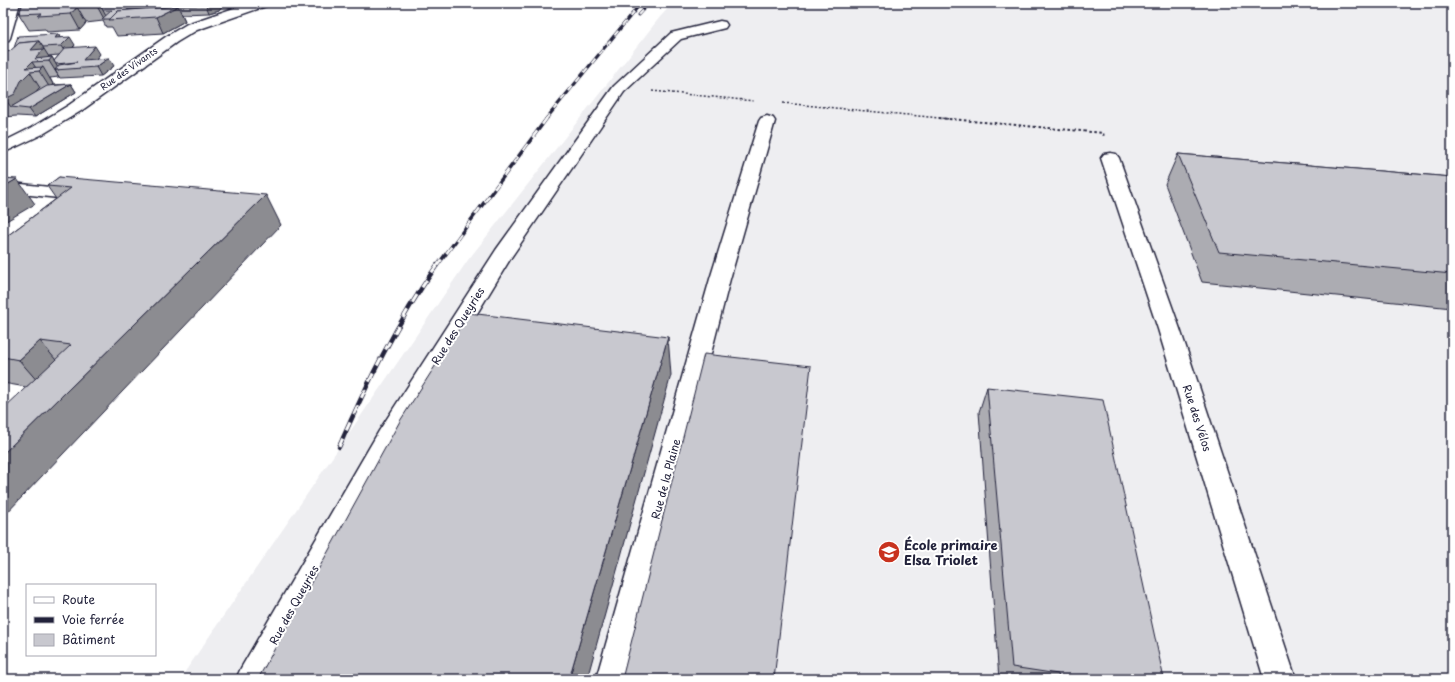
<svg xmlns="http://www.w3.org/2000/svg" width="1455" height="682" viewBox="0 0 1455 682" font-family="'Playpen Sans',sans-serif">
<style>
.built{fill:#eeeef1}
.lines{fill:none;stroke-linecap:round;stroke-linejoin:round}
.service-casing{stroke:#22223b;stroke-width:3}
.minor-casing{stroke:#22223b;stroke-width:3}
.path-far1{stroke:#22223b;stroke-width:1.5;stroke-dasharray:2 2;stroke-linecap:butt}
.path{stroke:#22223b;stroke-width:2;stroke-dasharray:2.5 2.5;stroke-linecap:butt}
.service{fill:#fff;fill-rule:evenodd}
.minor{fill:#fff;fill-rule:evenodd}
.rail-far2-casing{stroke:#22223b;stroke-width:3}
.rail-far1-casing{stroke:#22223b;stroke-width:3.5}
.rail-casing{stroke:#22223b;stroke-width:4.5}
.rail-far2{stroke:#fff;stroke-width:2;stroke-dasharray:6;stroke-linecap:butt}
.rail-far1{stroke:#fff;stroke-width:2.5;stroke-dasharray:8;stroke-linecap:butt}
.rail{stroke:#fff;stroke-width:3;stroke-dasharray:9;stroke-linecap:butt}
.wall{fill:#acacb2;stroke:#22223b;fill-rule:evenodd}
.shaded-wall{fill:#8c8c91;stroke:#22223b}
.building{fill:#c8c8cf;stroke:#22223b}
.labels{text-anchor:middle;stroke-width:4;stroke-linejoin:round;paint-order:stroke}
.far-street-label{font-size:9px;fill:#22223b;stroke:#fff}
.street-label{font-size:11px;fill:#22223b;stroke:#fff}
.near-poi-label{font-size:13px;font-weight:bold;fill:#22223b;stroke:#fff;text-anchor:start}
</style>
<rect width="100%" height="100%" fill="#fff"/>
<filter id="ink" filterUnits="userSpaceOnUse"><feTurbulence type="fractalNoise" baseFrequency=".025" numOctaves="2"/><feDisplacementMap in="SourceGraphic" scale="8" xChannelSelector="R" yChannelSelector="G"/><feConvolveMatrix kernelMatrix="1 2 1 2 8 2 1 2 1" color-interpolation-filters="sRGB"/></filter>
<g filter="url(#ink)">
<path class="built" d="M 673,3 L 1452,3 L 1452,679 L 180,679 L 468,260 L 660,17 Z"/>
<g class="lines">
<g class="service-casing">
<path id="service" d="M 3,182 L 77,190 L 83,192 L 85,195 L 83,198 L 77,200 L 3,192 Z"/>
</g>
<g class="minor-casing">
<g id="minor">
<path d="M 8,3 L 20,3 L 10,38 L 8,41 L 3,42 L 3,17 Z"/>
<path d="M 249,3 L 267,3 L 266,6 L 197,30 L 177,42 L 81,111 L 43,134 L 3,153 L 3,142 L 31,128 L 69,105 L 167,36 L 187,24 Z"/>
<path d="M 720,21 L 725,22 L 727,25 L 725,28 L 681,39 L 624,92 L 512,256 L 397,445 L 269,679 L 236,679 L 241,668 L 379,431 L 496,250 L 614,86 L 671,33 Z"/>
<path d="M 767,116 L 773,118 L 775,121 L 730,279 L 628,679 L 596,679 L 710,279 L 759,121 L 761,118 Z"/>
<path d="M 1110,153 L 1116,154 L 1119,158 L 1180,329 L 1296,679 L 1264,679 L 1158,329 L 1101,158 L 1104,154 Z"/>
</g>
</g>
<g class="path-far1">
<path d="M 652,91 L 754,101"/>
<path d="M 783,103 L 950,119"/>
</g>
<path class="path" d="M 939,118 L 1103,133 L 1104,137"/>
<use href="#service" class="service"/>
<use href="#minor" class="minor"/>
<g class="rail-far2-casing">
<g id="rail-far2">
<path d="M 638,15 L 649,3"/>
<path d="M 546,119 L 641,3"/>
</g>
</g>
<g class="rail-far1-casing">
<path id="rail-far1" d="M 437,266 L 547,118"/>
</g>
<g class="rail-casing">
<path id="rail" d="M 339,447 C 367,383 397,322 437,265"/>
</g>
<use href="#rail-far2" class="rail-far2"/>
<use href="#rail-far1" class="rail-far1"/>
<use href="#rail" class="rail"/>
</g>
<g class="wall">
<path d="M 23,3 L 65,3 L 73,5 L 167,4 L 164,7 L 172,6 L 174,3 L 225,3 L 219,10 L 209,13 L 182,14 L 185,21 L 163,33 L 117,36 L 112,27 L 106,27 L 103,21 L 86,23 L 80,30 L 47,32 L 45,29 L 29,30 L 19,14 Z"/>
<path d="M 58,34 L 60,37 L 75,45 L 73,48 L 100,54 L 96,59 L 114,66 L 101,76 L 60,78 L 59,77 L 50,78 L 53,84 L 52,85 L 71,84 L 76,92 L 35,117 L 17,116 L 3,117 L 3,55 L 10,51 ZM 59,55 L 54,61 L 52,57 L 49,57 L 48,56 Z"/>
<path d="M 1178,154 L 1452,177 L 1452,308 L 1202,282 L 1165,184 Z"/>
<path d="M 59,177 L 281,225 L 26,387 L 3,383 L 3,239 L 56,199 L 47,186 Z"/>
<path d="M 987,387 L 1164,679 L 999,679 L 979,412 Z"/>
</g>
<g class="shaded-wall">
<path d="M 65,3 L 72,3 L 75,10 L 77,7 L 86,23 L 80,30 Z"/>
<path d="M 99,3 L 107,18 L 104,19 L 97,6 Z"/>
<path d="M 156,3 L 166,3 L 167,4 L 156,15 L 152,7 Z"/>
<path d="M 212,3 L 225,3 L 219,10 L 209,13 L 206,5 Z"/>
<path d="M 178,6 L 185,21 L 163,33 L 156,17 Z"/>
<path d="M 58,34 L 63,42 L 55,38 Z"/>
<path d="M 70,37 L 75,45 L 66,54 L 61,46 Z"/>
<path d="M 39,41 L 49,57 L 52,57 L 59,70 L 55,70 L 59,77 L 49,61 L 35,59 L 31,50 Z"/>
<path d="M 95,46 L 100,54 L 88,68 L 83,60 Z"/>
<path d="M 109,58 L 114,66 L 101,76 L 96,67 Z"/>
<path d="M 32,62 L 38,71 L 30,72 L 40,88 L 32,97 L 11,107 L 5,99 L 26,68 Z"/>
<path d="M 43,67 L 53,84 L 50,88 L 39,71 Z"/>
<path d="M 71,84 L 76,92 L 35,117 L 29,109 Z"/>
<path d="M 17,179 L 35,204 L 3,223 L 3,187 Z"/>
<path d="M 266,195 L 281,225 L 3,517 L 3,454 Z"/>
<path d="M 668,337 L 671,375 L 587,679 L 569,679 Z"/>
<path d="M 40,341 L 66,372 L 46,391 L 19,360 Z"/>
</g>
<g class="building">
<path d="M 23,3 L 53,3 L 52,4 L 69,3 L 67,5 L 99,3 L 97,6 L 77,7 L 71,14 L 38,16 L 42,13 L 19,14 Z"/>
<path d="M 80,3 L 124,3 L 123,3 L 156,3 L 152,7 L 128,8 L 127,9 L 145,9 L 118,11 L 110,19 L 102,19 L 112,10 L 103,10 L 99,3 L 79,4 Z"/>
<path d="M 174,3 L 212,3 L 206,5 L 172,6 Z"/>
<path d="M 178,6 L 156,17 L 109,20 L 118,11 Z"/>
<path d="M 58,34 L 55,38 L 70,37 L 61,46 L 43,47 L 39,41 L 19,43 L 14,48 L 18,36 Z"/>
<path d="M 39,41 L 31,50 L 44,49 L 35,59 L 52,57 L 49,61 L 32,62 L 26,68 L 43,67 L 39,71 L 30,72 L 21,81 L 15,94 L 5,99 L 3,99 L 3,55 L 5,52 L 10,51 L 19,43 Z"/>
<path d="M 95,46 L 83,60 L 109,58 L 96,67 L 55,70 L 59,65 L 77,62 L 56,64 L 54,61 L 65,48 Z"/>
<path d="M 71,84 L 29,109 L 11,107 L 47,86 Z"/>
<path d="M 1178,154 L 1452,177 L 1452,274 L 1219,252 Z"/>
<path d="M 59,177 L 266,195 L 3,454 L 3,409 L 71,345 L 40,341 L 19,360 L 3,357 L 3,239 L 71,188 L 47,186 Z"/>
<path d="M 3,178 L 17,179 L 3,187 Z"/>
<path d="M 469,313 L 668,337 L 569,679 L 258,679 L 400,421 Z"/>
<path d="M 704,354 L 811,366 L 774,679 L 622,679 Z"/>
<path d="M 987,387 L 1103,400 L 1164,679 L 1059,679 L 1058,674 L 1012,667 Z"/>
</g>
</g>
<defs>
<g id="school-disc" transform="scale(1.15)"><circle r="9.5" fill="#c8321e" stroke="#fff"/><path d="M0-5L7-2L0 1L-7-2ZM-4 1L0 2.5L4 1V4Q0 6-4 4Z" fill="#fff"/></g>
</defs>
<g fill-rule="evenodd">
<use href="#school-disc" x="889" y="552"/>
</g>
<g class="labels">
<g class="far-street-label">
<text transform="translate(129 69) rotate(-35)" y="3">Rue des Vivants</text>
</g>
<g class="street-label">
<text transform="translate(458 326) rotate(-58)" y="4">Rue des Queyries</text>
<text transform="translate(1197 418) rotate(72)" y="4">Rue des Vélos</text>
<text transform="translate(666 479) rotate(-75)" y="4">Rue de la Plaine</text>
<text transform="translate(294 605) rotate(-61)" y="4">Rue des Queyries</text>
</g>
<g class="near-poi-label">
<text x="904" y="550">École primaire<tspan x="904" dy="15">Elsa Triolet</tspan></text>
</g>
</g>
<rect width="1455" height="682" fill="none" stroke="#fff" stroke-width="16"/>
<rect x="8" y="8" width="1439" height="666" fill="none" stroke="#22223b" stroke-width="1.5" filter="url(#ink)"/>
<rect x="26" y="584" width="130" height="72" fill="#ffffff" stroke="#a7a7b1"/>
<rect x="34" y="597" width="20" height="6" fill="#ffffff" stroke="#a7a7b1"/>
<text x="62" y="604" font-size="12" fill="#22223b">Route</text>
<rect x="34" y="617" width="20" height="6" fill="#22223b" stroke="#a7a7b1"/>
<text x="62" y="624" font-size="12" fill="#22223b">Voie ferrée</text>
<rect x="34" y="634" width="20" height="12" fill="#c8c8cf" stroke="#a7a7b1"/>
<text x="62" y="644" font-size="12" fill="#22223b">Bâtiment</text>
</svg>
